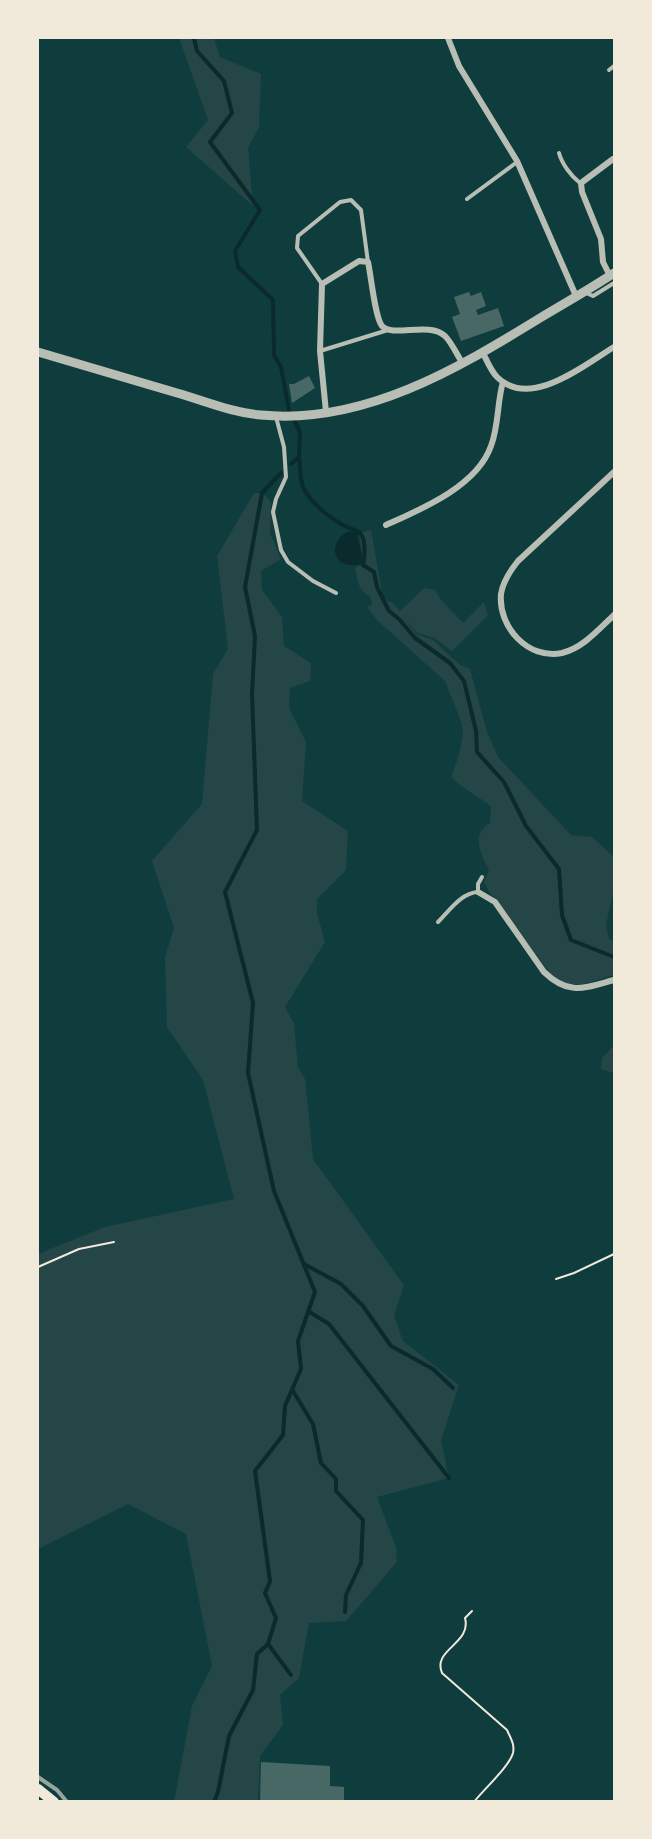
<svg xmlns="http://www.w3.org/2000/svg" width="652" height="1839" viewBox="0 0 652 1839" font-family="'Golos Text',sans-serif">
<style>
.green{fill:#244646}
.water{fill:#0a2a2b}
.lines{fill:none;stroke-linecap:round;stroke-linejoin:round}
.stream{stroke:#0a2a2b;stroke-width:4}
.building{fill:#486865}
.path{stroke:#f1e9da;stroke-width:2}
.service{stroke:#b8beb3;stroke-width:4}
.minor{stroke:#b8beb3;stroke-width:6}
.tertiary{stroke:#b8beb3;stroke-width:9}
.secondary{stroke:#f1e9da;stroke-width:10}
.rail{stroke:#97a49c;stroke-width:4}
</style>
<rect width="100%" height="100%" fill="#0f3d3e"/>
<g class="green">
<path d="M 179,38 L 214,38 L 220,57 L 261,74 L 259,127 L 248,148 L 253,206 L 186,147 L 208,120 Z"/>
<path d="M 254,493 L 262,493 L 271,502 L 270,533 L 281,559 L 261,571 L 262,590 L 282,617 L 284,646 L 311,663 L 310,681 L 290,688 L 289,708 L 306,742 L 302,801 L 348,831 L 346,870 L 317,899 L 317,913 L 325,942 L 285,1007 L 294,1024 L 298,1067 L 305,1079 L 313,1159 L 404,1285 L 394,1316 L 403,1341 L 459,1385 L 441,1440 L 449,1478 L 377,1497 L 396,1547 L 397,1562 L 346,1621 L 309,1623 L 299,1678 L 280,1695 L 283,1725 L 260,1756 L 258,1801 L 174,1802 L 192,1706 L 212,1666 L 186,1534 L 128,1504 L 38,1549 L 38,1254 L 105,1227 L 234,1199 L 203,1080 L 167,1027 L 165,957 L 174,928 L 152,861 L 202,804 L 213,674 L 228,649 L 217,556 Z"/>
<path d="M 371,530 L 383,598 L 394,604 L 400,611 L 424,588 L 435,590 L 441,600 L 463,623 L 484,602 L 488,615 L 452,651 L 434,638 L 417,633 L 404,617 L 416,634 L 433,640 L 460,665 L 470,669 L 487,732 L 498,757 L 571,835 L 592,837 L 613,856 L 614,888 L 606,925 L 609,939 L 614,941 L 614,975 C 587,983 571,993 548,971 L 499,903 L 490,893 L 484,882 L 489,870 C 481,854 470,835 490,823 L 491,806 L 460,785 L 451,777 L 459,755 L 463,733 L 461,721 L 445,681 L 378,621 L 367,607 L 372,605 L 370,596 C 358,591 358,580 355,568 L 362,565 L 363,557 L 359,533 Z"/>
<path d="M 614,1045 L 614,1073 L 601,1069 L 602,1058 Z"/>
</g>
<path class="water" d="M 349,531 L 357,533 L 362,557 L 361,564 C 331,572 327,540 349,531 Z"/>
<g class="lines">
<g class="stream">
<path d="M 194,38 L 197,51 L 224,81 L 232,113 L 210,142 L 260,210 L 235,251 L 238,267 L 273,300 L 274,355 L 281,367 L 289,410 L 300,432 L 299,457 L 291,464"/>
<path d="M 299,457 C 301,467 299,481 304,489 C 312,504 332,520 347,527 C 351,529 356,529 360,533 C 366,539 365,557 363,565 L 374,572 L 377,587 L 389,611 L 399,619 L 415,638 L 450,663 L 464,681 L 476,731 L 477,752 L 504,782 L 526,826 L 559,869 L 562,915 L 571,940 L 614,957"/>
<path d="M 304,1264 L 341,1284 L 363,1306 L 391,1346 L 433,1369 L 453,1388"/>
<path d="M 308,1311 L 329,1324 L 449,1478"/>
<path d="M 293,1391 L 313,1424 L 321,1463 L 336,1479 L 336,1491 L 363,1520 L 361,1563 L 346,1595 L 345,1612"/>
<path d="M 268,1644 L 291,1675"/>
<path d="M 214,1802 L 218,1792 L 229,1736 L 253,1690 L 257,1654 L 268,1644 L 276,1618 L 265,1593 L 270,1581 L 255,1471 L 283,1435 L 285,1406 L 301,1369 L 298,1341 L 315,1292 L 274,1191 L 248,1073 L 253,1003 L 225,892 L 257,830 L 252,694 L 255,636 L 245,587 L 262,493 L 281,473"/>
</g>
</g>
<g class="building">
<path d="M 469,292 L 471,296 L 481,292 L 486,306 L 476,310 L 478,315 L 498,308 L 504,326 L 461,341 L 452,317 L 460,314 L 454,297 Z"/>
<path d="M 309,376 L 315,388 L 292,403 L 289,384 L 294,384 Z"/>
<path d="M 261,1762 L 330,1766 L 330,1786 L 344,1787 L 344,1802 L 260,1802 Z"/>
</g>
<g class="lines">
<g class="path">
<path d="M 38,1267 L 79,1249 L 114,1242"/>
<path d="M 556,1279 L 574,1273 L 614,1254"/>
<path d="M 472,1611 L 465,1618 C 472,1644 432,1649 442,1673 L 507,1730 C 510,1737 515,1744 513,1753 C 509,1767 484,1789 474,1802"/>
</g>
<g class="service">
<path d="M 609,70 L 614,66"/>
<path d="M 559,153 C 562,164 571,176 580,183"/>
<path d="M 467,199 L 517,162"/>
<path d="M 322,284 L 297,248 L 298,236 L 340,202 L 351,200 L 361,210 L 368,262"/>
<path d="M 584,292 L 593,296 L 614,283"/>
<path d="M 320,351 L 388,330"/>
<path d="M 276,417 L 284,447 L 286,477 L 276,499 L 273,512 L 281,550 L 288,562 L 313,581 L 336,593"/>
<path d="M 438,922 C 450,910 461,893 478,892 L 478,884 L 482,877"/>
</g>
<g class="minor">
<path d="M 448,38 L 459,66 L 517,161 L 576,296"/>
<path d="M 610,276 L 603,262 L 601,239 L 582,192 L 581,183 L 613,159"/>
<path d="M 483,353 C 487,361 491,371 497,377 C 530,410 584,365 614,347"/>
<path d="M 326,412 L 320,351 L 322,284 L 359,261 L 368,262 C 371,275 375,318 382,326 C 393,338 429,321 445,336 C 452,343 457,355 463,364"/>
<path d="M 614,472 L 518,561 C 510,571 503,581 501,594 C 498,627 528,660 562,653 C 583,648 599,629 614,615"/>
<path d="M 386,525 C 422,509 477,486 491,446 C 499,425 497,402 503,382"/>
<path d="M 478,892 L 495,902 L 544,972 C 569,996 584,988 614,980"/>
</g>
<path class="tertiary" d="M 38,352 C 84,366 131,379 177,393 C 205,401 233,413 261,415 C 363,425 457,369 540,318 C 565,303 590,289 614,273"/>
<path class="secondary" d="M 38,1789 L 54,1802"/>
<path class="rail" d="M 38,1777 L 57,1790 L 67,1802"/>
</g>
<rect width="652" height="1839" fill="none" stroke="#f1e9da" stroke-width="78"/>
</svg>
